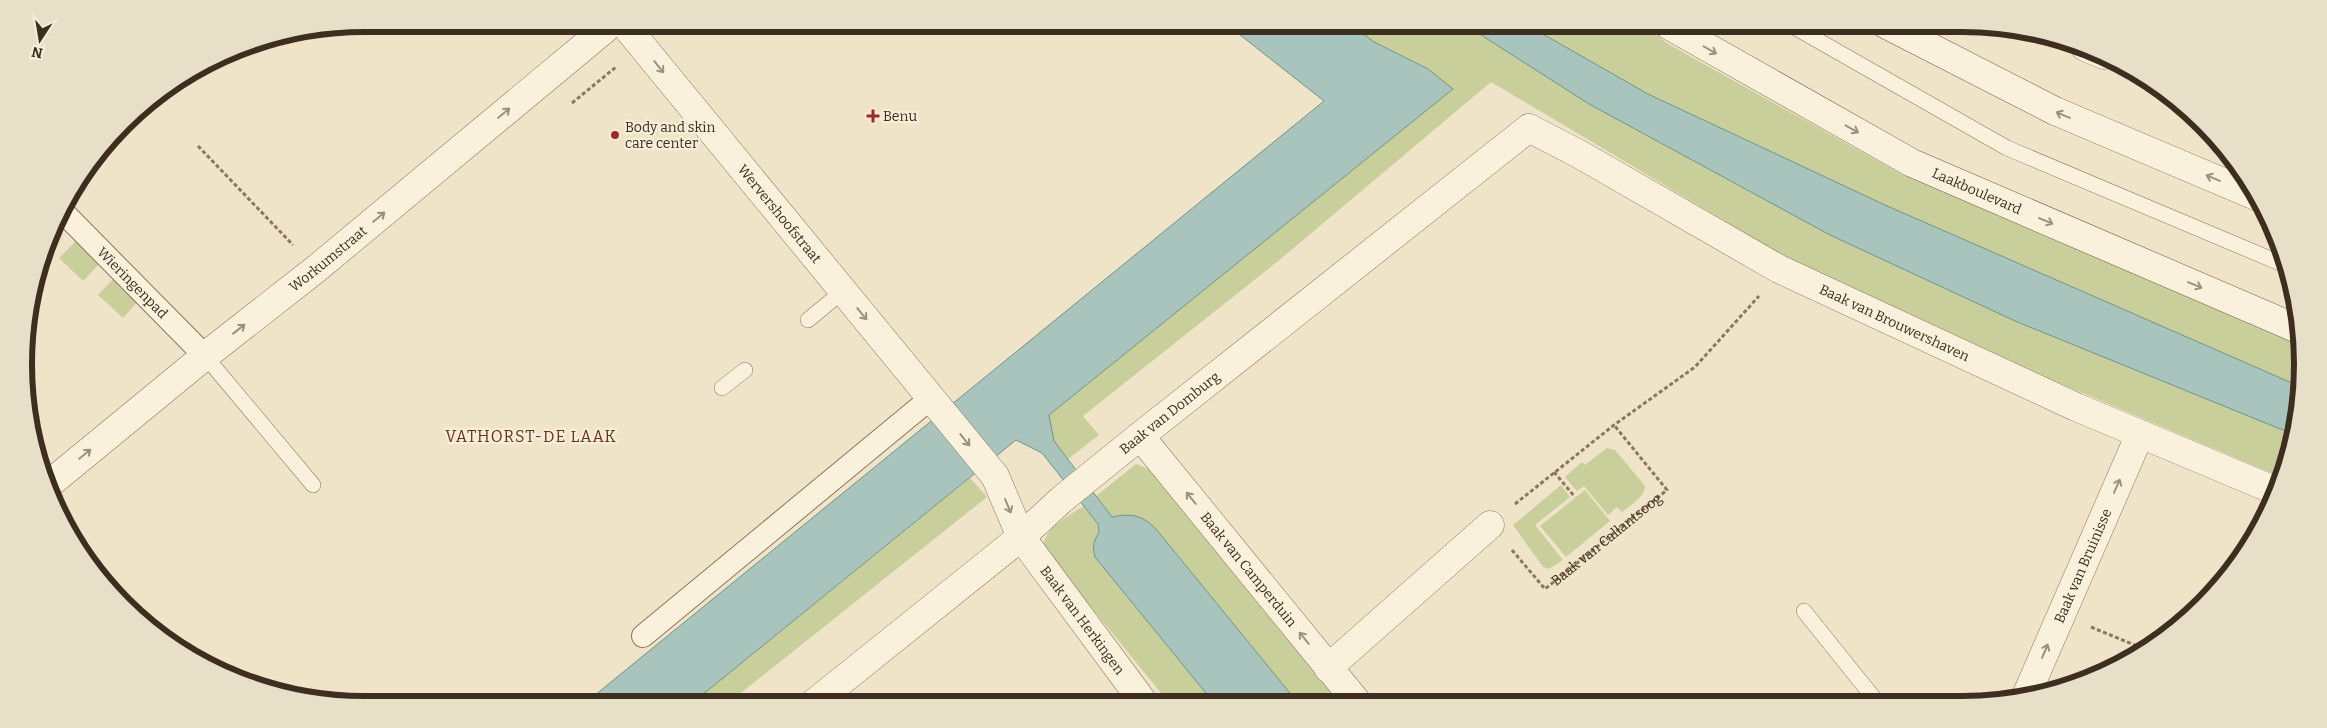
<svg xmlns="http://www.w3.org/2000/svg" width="2327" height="728" viewBox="0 0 2327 728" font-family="Bitter,serif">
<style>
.green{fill:#c9cf9b}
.water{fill:#a9c4bc;stroke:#6f938a}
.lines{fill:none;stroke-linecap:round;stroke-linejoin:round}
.service-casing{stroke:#8d765c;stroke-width:16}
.pedestrian-casing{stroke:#8d765c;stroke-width:24}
.minor-casing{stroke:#8d765c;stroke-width:29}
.secondary-casing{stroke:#6f573f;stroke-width:29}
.path{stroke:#8d765c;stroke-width:3;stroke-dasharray:4 2.5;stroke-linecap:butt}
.service{stroke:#faf1dc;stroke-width:15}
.pedestrian{stroke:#faf1dc;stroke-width:22}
.minor{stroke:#faf1dc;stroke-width:28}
.secondary{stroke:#faf1dc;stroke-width:28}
.oneway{stroke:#9c907e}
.poi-dot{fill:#9e2a2b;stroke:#f7eed8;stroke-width:2}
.labels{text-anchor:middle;stroke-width:4.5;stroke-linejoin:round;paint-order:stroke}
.poi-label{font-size:14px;fill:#3d2e20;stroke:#f7eed8;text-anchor:start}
.street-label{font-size:14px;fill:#3d2e20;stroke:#f7eed8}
.quarter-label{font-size:16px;letter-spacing:1px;fill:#6b2e1e;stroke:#f7eed8}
.rim{fill:none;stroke:#3d2e20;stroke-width:6}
</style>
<rect width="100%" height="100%" fill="#f0e4c8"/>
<g class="green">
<path d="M 1527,25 L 1641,25 L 1670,45 L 1901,174 L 2301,342 L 2303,364 L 2301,387 L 1885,205 L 1648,94 Z"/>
<path d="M 1353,26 L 1467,26 L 1589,104 L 1830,235 L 2015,321 L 2295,435 L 2279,476 L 1917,323 L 1787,258 L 1491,82 L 1277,262 L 1083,416 L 1099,435 L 1068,459 L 1054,441 L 1049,415 L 1453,89 L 1428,69 L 1374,42 Z"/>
<path d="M 83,234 L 101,262 L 83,281 L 59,258 Z"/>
<path d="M 116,276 L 141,298 L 123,318 L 98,295 Z"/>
<path d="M 1607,448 L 1615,450 L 1645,486 C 1645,497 1630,505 1622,512 L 1617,507 L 1608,515 L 1584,486 L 1577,491 L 1565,477 L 1582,462 L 1585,465 Z"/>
<path d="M 1136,464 L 1151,470 L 1340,702 L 1298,703 L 1156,529 L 1123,515 L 1112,517 L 1096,496 Z"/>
<path d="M 970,478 L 987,497 L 727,704 L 691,704 Z"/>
<path d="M 1561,485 L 1570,497 L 1535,525 L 1563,560 L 1549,569 L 1543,567 L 1513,525 Z"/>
<path d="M 1585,490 L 1610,521 L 1566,557 L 1540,526 Z"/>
<path d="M 1083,506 L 1098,524 L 1099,532 L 1094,542 L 1095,557 L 1214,703 L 1169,703 L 1045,550 C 1038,531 1071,515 1083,506 Z"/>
</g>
<g class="water">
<path d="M 1527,25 L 1648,94 L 1885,205 L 2301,387 L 2295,435 L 2015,321 L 1830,235 L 1589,104 L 1467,26 Z"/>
<path d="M 1353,26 L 1374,42 L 1428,69 L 1453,89 L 1049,415 L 1054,441 L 1112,517 C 1132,513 1142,515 1156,529 L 1298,703 L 1214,703 L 1095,557 C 1092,546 1094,541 1099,532 L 1098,524 L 1042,453 L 1016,440 L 691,704 L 584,704 L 1324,101 L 1230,27 Z"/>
</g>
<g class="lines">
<g class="service-casing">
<g id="service">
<path d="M 1789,24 L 2007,148 L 2287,266"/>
<path d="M 808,320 L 843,291"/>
<path d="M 205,356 L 313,485"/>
<path d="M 722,388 L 745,370"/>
<path d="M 1804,611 L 1877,702"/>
</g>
</g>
<g class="pedestrian-casing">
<g id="pedestrian">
<path id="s2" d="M 61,210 L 205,356"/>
<path d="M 643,636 L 931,398"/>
</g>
</g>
<g class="minor-casing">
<g id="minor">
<path id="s3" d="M 628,29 L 995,476 L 1021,537 L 1144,703"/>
<path d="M 2085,47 L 2104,55"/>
<path id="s4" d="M 1140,436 L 1357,702"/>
<path id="s5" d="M 48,485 L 205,356 L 316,269 L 605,29"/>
<path d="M 1328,668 L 1490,525"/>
<path id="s6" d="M 2026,696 L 2140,434"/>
<path id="s7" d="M 814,703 L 1021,537 L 1061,500 L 1140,436 L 1529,128 L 1579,154 L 1779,269 L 2076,407 L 2274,490"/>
</g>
</g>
<g class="secondary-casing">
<g id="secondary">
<path d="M 1885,24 L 2055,111 L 2258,197"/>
<path id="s8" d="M 1668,25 L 1912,163 L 2300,330"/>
</g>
</g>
<g class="path">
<path d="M 572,103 L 616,67"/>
<path d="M 198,146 L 293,245"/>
<path d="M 1554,472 L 1575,497"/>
<path d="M 1515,504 L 1614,425 L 1695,367 L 1759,296"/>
<path id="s1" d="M 1512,550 L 1545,589 L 1667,490 L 1614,425"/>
<path d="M 2091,627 L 2144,649"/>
</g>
<use href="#service" class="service"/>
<use href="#pedestrian" class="pedestrian"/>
<use href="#minor" class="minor"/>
<use href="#secondary" class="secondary"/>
</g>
<defs><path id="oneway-shaft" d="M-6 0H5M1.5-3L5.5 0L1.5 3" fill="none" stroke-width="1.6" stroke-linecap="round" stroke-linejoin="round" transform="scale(1.25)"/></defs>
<g class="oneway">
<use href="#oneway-shaft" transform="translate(1710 50) rotate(30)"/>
<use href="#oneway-shaft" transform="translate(659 67) rotate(51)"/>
<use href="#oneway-shaft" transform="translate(504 113) rotate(-40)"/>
<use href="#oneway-shaft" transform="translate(2063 115) rotate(-157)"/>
<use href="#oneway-shaft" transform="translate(1852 129) rotate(29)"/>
<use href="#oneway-shaft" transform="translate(2213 178) rotate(-157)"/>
<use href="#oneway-shaft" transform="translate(379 217) rotate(-40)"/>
<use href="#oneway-shaft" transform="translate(2046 221) rotate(23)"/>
<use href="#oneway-shaft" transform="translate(2195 285) rotate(23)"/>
<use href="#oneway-shaft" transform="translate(862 314) rotate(51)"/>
<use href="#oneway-shaft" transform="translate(239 329) rotate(-38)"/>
<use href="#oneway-shaft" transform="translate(965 440) rotate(51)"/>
<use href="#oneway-shaft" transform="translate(85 454) rotate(-39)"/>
<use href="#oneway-shaft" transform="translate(2117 486) rotate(-66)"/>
<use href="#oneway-shaft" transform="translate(1191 498) rotate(-129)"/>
<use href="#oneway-shaft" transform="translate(1008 506) rotate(67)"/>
<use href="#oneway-shaft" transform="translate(1304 638) rotate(-129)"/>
<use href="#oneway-shaft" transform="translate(2045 651) rotate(-67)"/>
</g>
<g class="poi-dot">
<path d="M870.5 108.5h5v5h5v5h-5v5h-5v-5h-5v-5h5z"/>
<circle cx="615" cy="135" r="5"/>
</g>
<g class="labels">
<g class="poi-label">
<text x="883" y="121">Benu</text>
<text x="625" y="132">Body and skin<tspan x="625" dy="16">care center</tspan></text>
</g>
<g class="street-label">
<text dy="5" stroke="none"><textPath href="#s8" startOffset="351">Laakboulevard</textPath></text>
<text dy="5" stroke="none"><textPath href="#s3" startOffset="239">Wervershoofstraat</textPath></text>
<text dy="5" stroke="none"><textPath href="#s5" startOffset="360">Workumstraat</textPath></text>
<text dy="5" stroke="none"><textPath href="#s2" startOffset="102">Wieringenpad</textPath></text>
<text dy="5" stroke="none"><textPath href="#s7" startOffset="1332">Baak van Brouwershaven</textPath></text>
<text dy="5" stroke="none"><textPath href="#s7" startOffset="459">Baak van Domburg</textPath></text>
<text dy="5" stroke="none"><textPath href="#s1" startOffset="130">Baak van Callantsoog</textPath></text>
<text dy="5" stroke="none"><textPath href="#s6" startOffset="142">Baak van Bruinisse</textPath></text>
<text dy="5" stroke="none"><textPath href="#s4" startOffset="172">Baak van Camperduin</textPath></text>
<text dy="5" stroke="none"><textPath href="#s3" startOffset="748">Baak van Herkingen</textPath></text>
</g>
<g class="quarter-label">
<text x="531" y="442">VATHORST-DE LAAK</text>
</g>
</g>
<path d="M0 0H2327V728H0ZM364 32H1962A332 332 0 0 1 2294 364V364A332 332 0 0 1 1962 696H364A332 332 0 0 1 32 364V364A332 332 0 0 1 364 32Z" fill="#e8dfc9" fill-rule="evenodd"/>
<path class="rim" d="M364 32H1962A332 332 0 0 1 2294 364V364A332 332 0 0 1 1962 696H364A332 332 0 0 1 32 364V364A332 332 0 0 1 364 32Z"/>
<g transform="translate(40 40) rotate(192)" stroke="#f7eed8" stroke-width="4" paint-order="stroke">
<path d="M0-4L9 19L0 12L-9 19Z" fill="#3d2e20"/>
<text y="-8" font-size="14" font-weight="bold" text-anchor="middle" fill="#3d2e20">N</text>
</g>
</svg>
